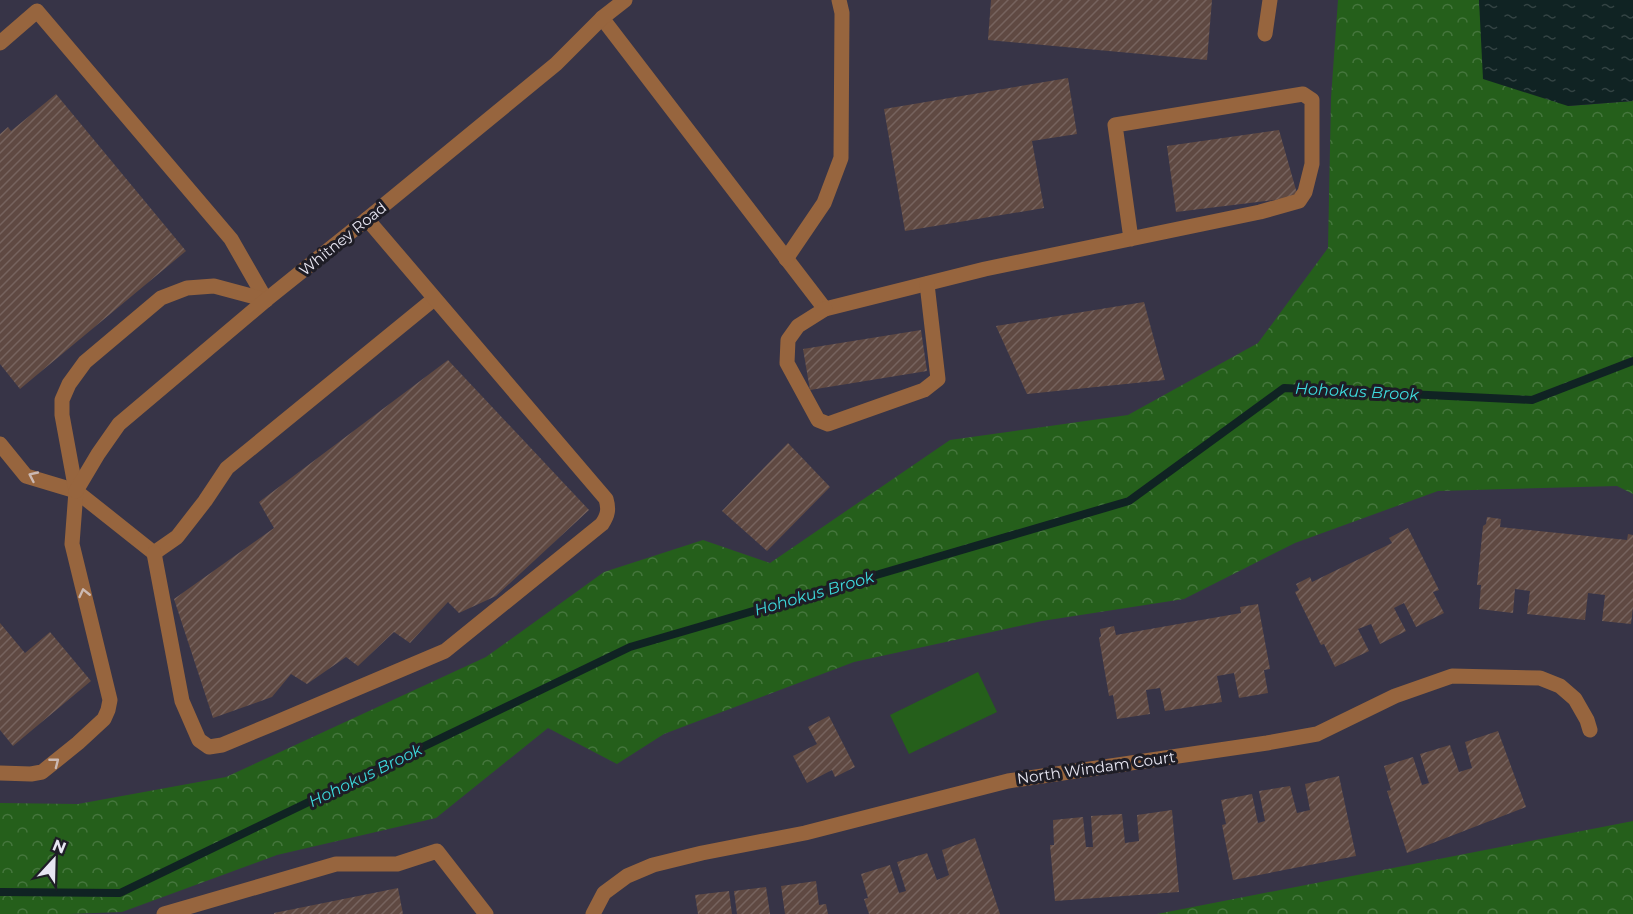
<svg xmlns="http://www.w3.org/2000/svg" width="1633" height="914" viewBox="0 0 1633 914" font-family="Montserrat,sans-serif">
<style>
.forest{fill:url(#forest-crowns)}
.garden{fill:#255f1b}
.water{fill:url(#water-ripples)}
.lines{fill:none;stroke-linecap:round;stroke-linejoin:round}
.stream{stroke:#102323;stroke-width:8}
.building{fill:url(#building-hatch)}
.lane{stroke:#97653e;stroke-width:15}
.street{stroke:#97653e;stroke-width:15}
.oneway{stroke:#cbb9b3}
.labels{text-anchor:middle;stroke-width:6;stroke-linejoin:round;paint-order:stroke}
.street-label{font-size:15px;fill:#e7e6f2;stroke:#1e1d26}
.water-label{font-size:16px;font-style:italic;fill:#3ddadd;stroke:#1e1d26}
</style>
<defs>
<pattern id="forest-crowns" width="20" height="18" patternUnits="userSpaceOnUse" patternTransform="scale(1.5)"><rect width="20" height="18" fill="#255f1b"/><path d="M2 6a3 3 0 1 1 6 0M12 15a3 3 0 1 1 6 0" fill="none" stroke="#45763d"/></pattern>
<pattern id="water-ripples" width="26" height="14" patternUnits="userSpaceOnUse" patternTransform="scale(1.5)"><rect width="26" height="14" fill="#102323"/><path d="M2 4q2-2 4 0t4 0M15 11q2-2 4 0t4 0" fill="none" stroke="#334343"/></pattern>
<pattern id="building-hatch" width="6" height="6" patternUnits="userSpaceOnUse" patternTransform="scale(1.5)"><rect width="6" height="6" fill="#5f4942"/><path d="M-1 1l2-2M0 6l6-6M5 7l2-2" fill="none" stroke="#76635e"/></pattern>
</defs>
<rect width="100%" height="100%" fill="#373447"/>
<g class="forest">
<path d="M 1338,0 L 1479,0 L 1479,6 L 1568,106 L 1633,101 L 1633,494 L 1617,486 L 1438,491 L 1295,543 L 1184,599 L 1042,621 L 854,662 L 664,734 L 617,764 L 548,728 L 436,818 L 277,855 L 122,912 L 68,914 L 0,914 L 0,803 L 78,804 L 226,777 L 486,657 L 604,572 L 703,540 L 770,563 L 950,440 L 1128,415 L 1258,343 L 1328,248 L 1331,98 Z"/>
<path d="M 1633,821 L 1633,914 L 1157,914 Z"/>
</g>
<path class="garden" d="M 978,672 L 997,712 L 909,754 L 890,715 Z"/>
<path class="water" d="M 1479,0 L 1633,0 L 1633,101 L 1568,106 L 1483,79 Z"/>
<g class="lines">
<path class="stream" d="M 0,892 L 120,893 L 630,647 L 1129,501 L 1284,388 L 1532,400 L 1633,361"/>
</g>
<g class="building">
<path d="M 991,0 L 1212,0 L 1207,60 L 988,40 Z"/>
<path d="M 1068,78 L 1077,134 L 1032,141 L 1044,208 L 905,231 L 884,109 Z"/>
<path d="M 56,94 L 186,251 L 20,389 L 0,364 L 0,134 L 8,127 L 11,131 Z"/>
<path d="M 1279,130 L 1298,197 L 1176,212 L 1167,146 Z"/>
<path d="M 1144,302 L 1165,380 L 1027,394 L 996,326 Z"/>
<path d="M 921,330 L 927,371 L 810,390 L 803,349 Z"/>
<path d="M 448,360 L 589,510 L 496,596 L 459,613 L 448,602 L 410,643 L 394,632 L 358,666 L 346,657 L 307,684 L 291,674 L 272,697 L 213,718 L 174,599 L 274,528 L 259,502 Z"/>
<path d="M 788,443 L 830,487 L 767,551 L 722,511 Z"/>
<path d="M 1487,517 L 1501,519 L 1500,527 L 1627,540 L 1628,534 L 1633,535 L 1633,607 L 1631,624 L 1602,621 L 1605,595 L 1588,593 L 1585,620 L 1527,614 L 1530,591 L 1515,589 L 1513,613 L 1479,609 L 1481,585 L 1477,585 L 1483,526 L 1486,524 Z"/>
<path d="M 1408,528 L 1439,590 L 1433,592 L 1444,613 L 1416,627 L 1404,603 L 1394,608 L 1406,631 L 1380,644 L 1371,624 L 1358,629 L 1369,651 L 1335,667 L 1324,644 L 1321,645 L 1295,592 L 1299,590 L 1296,584 L 1310,577 L 1312,582 L 1392,543 L 1389,538 Z"/>
<path d="M 1258,604 L 1270,669 L 1264,670 L 1268,693 L 1239,698 L 1234,673 L 1217,676 L 1222,702 L 1165,711 L 1160,688 L 1146,690 L 1150,714 L 1117,719 L 1113,695 L 1109,696 L 1099,638 L 1101,636 L 1100,629 L 1114,626 L 1116,635 L 1241,613 L 1240,607 Z"/>
<path d="M 0,623 L 25,653 L 50,632 L 91,681 L 13,746 L 0,730 Z"/>
<path d="M 829,716 L 855,767 L 835,777 L 832,770 L 807,783 L 793,756 L 817,744 L 808,727 Z"/>
<path d="M 1498,731 L 1526,807 L 1407,853 L 1387,791 L 1391,790 L 1384,766 L 1413,757 L 1422,785 L 1429,783 L 1420,754 L 1450,745 L 1459,772 L 1472,768 L 1465,742 Z"/>
<path d="M 1339,776 L 1356,856 L 1233,880 L 1222,825 L 1226,824 L 1221,800 L 1252,794 L 1258,823 L 1265,821 L 1259,791 L 1290,786 L 1297,813 L 1310,810 L 1305,784 Z"/>
<path d="M 1172,810 L 1179,892 L 1055,901 L 1050,845 L 1054,845 L 1053,820 L 1083,817 L 1086,847 L 1093,847 L 1091,816 L 1122,814 L 1125,843 L 1139,841 L 1137,815 Z"/>
<path d="M 975,838 L 1000,914 L 869,914 L 864,899 L 868,898 L 861,874 L 890,865 L 899,893 L 906,891 L 897,862 L 927,853 L 937,880 L 949,875 L 942,850 Z"/>
<path d="M 816,881 L 819,905 L 826,904 L 828,914 L 785,914 L 781,886 Z"/>
<path d="M 766,887 L 770,914 L 737,914 L 734,891 Z"/>
<path d="M 398,888 L 403,914 L 274,914 L 274,913 Z"/>
<path d="M 729,891 L 732,914 L 698,914 L 695,895 Z"/>
</g>
<g class="lines">
<g class="lane">
<path d="M 602,18 L 825,309 L 985,269 L 1260,212 L 1299,201 L 1305,192 L 1312,164 L 1312,100 L 1303,94 L 1115,125 L 1131,239"/>
<path d="M 1265,34 L 1270,0"/>
<path d="M 0,43 L 37,11 L 231,239 L 266,300"/>
<path d="M 786,259 L 824,203 L 841,158 L 842,13 L 839,0"/>
<path d="M 825,309 L 798,326 L 788,340 L 787,363 L 818,420 L 828,424 L 924,390 L 938,379 L 927,284"/>
<path d="M 0,444 L 26,476 L 76,491 L 154,553 L 177,537 L 205,501 L 227,468 L 434,299"/>
<path d="M 154,553 L 182,701 L 199,740 L 209,747 L 222,745 L 275,723 L 445,651 L 602,524 C 608,515 609,509 606,499 L 367,219"/>
<path d="M 0,773 L 31,774 L 42,772 L 78,743 L 104,719 L 108,710 L 110,700 L 72,544 L 76,491 L 62,415 L 62,400 L 69,384 L 85,362 L 161,298 L 187,288 L 214,286 L 266,300"/>
<path d="M 164,914 L 336,864 L 397,864 L 437,851 L 486,914"/>
<path d="M 593,914 L 604,893 L 627,876 L 653,865 L 702,853 L 805,833 L 1008,781 L 1267,743 L 1317,734 L 1395,696 L 1452,676 L 1540,678 L 1560,686 L 1575,699 L 1587,720 L 1590,730"/>
</g>
<path class="street" d="M 76,491 L 98,454 L 119,424 L 266,300 L 367,219 L 556,64 L 602,18 L 625,0"/>
</g>
<defs><path id="oneway-chevron" d="M-2-3.5L2.5 0L-2 3.5" fill="none" stroke-width="1.6" stroke-linecap="round" stroke-linejoin="round" transform="scale(1.5)"/></defs>
<g class="oneway">
<use href="#oneway-chevron" transform="translate(33 476) rotate(-155)"/>
<use href="#oneway-chevron" transform="translate(84 593) rotate(-103)"/>
<use href="#oneway-chevron" transform="translate(55 762) rotate(-38)"/>
</g>
<g class="labels">
<g class="street-label">
<text transform="translate(343 239) rotate(-39)" y="5">Whitney Road</text>
<text transform="translate(1096 768) rotate(-8)" y="5">North Windam Court</text>
</g>
<g class="water-label">
<text transform="translate(1357 391) rotate(3)" y="6">Hohokus Brook</text>
<text transform="translate(814 593) rotate(-16)" y="6">Hohokus Brook</text>
<text transform="translate(365 775) rotate(-26)" y="6">Hohokus Brook</text>
</g>
</g>
<g transform="translate(54 860) rotate(22)" stroke="#1e1d26" stroke-width="4.5" paint-order="stroke">
<path d="M0-4.5L10 22L0 15L-10 22Z" fill="#e7e6f2"/>
<text y="-9" font-size="16" font-weight="bold" text-anchor="middle" fill="#e7e6f2">N</text>
</g>
</svg>
